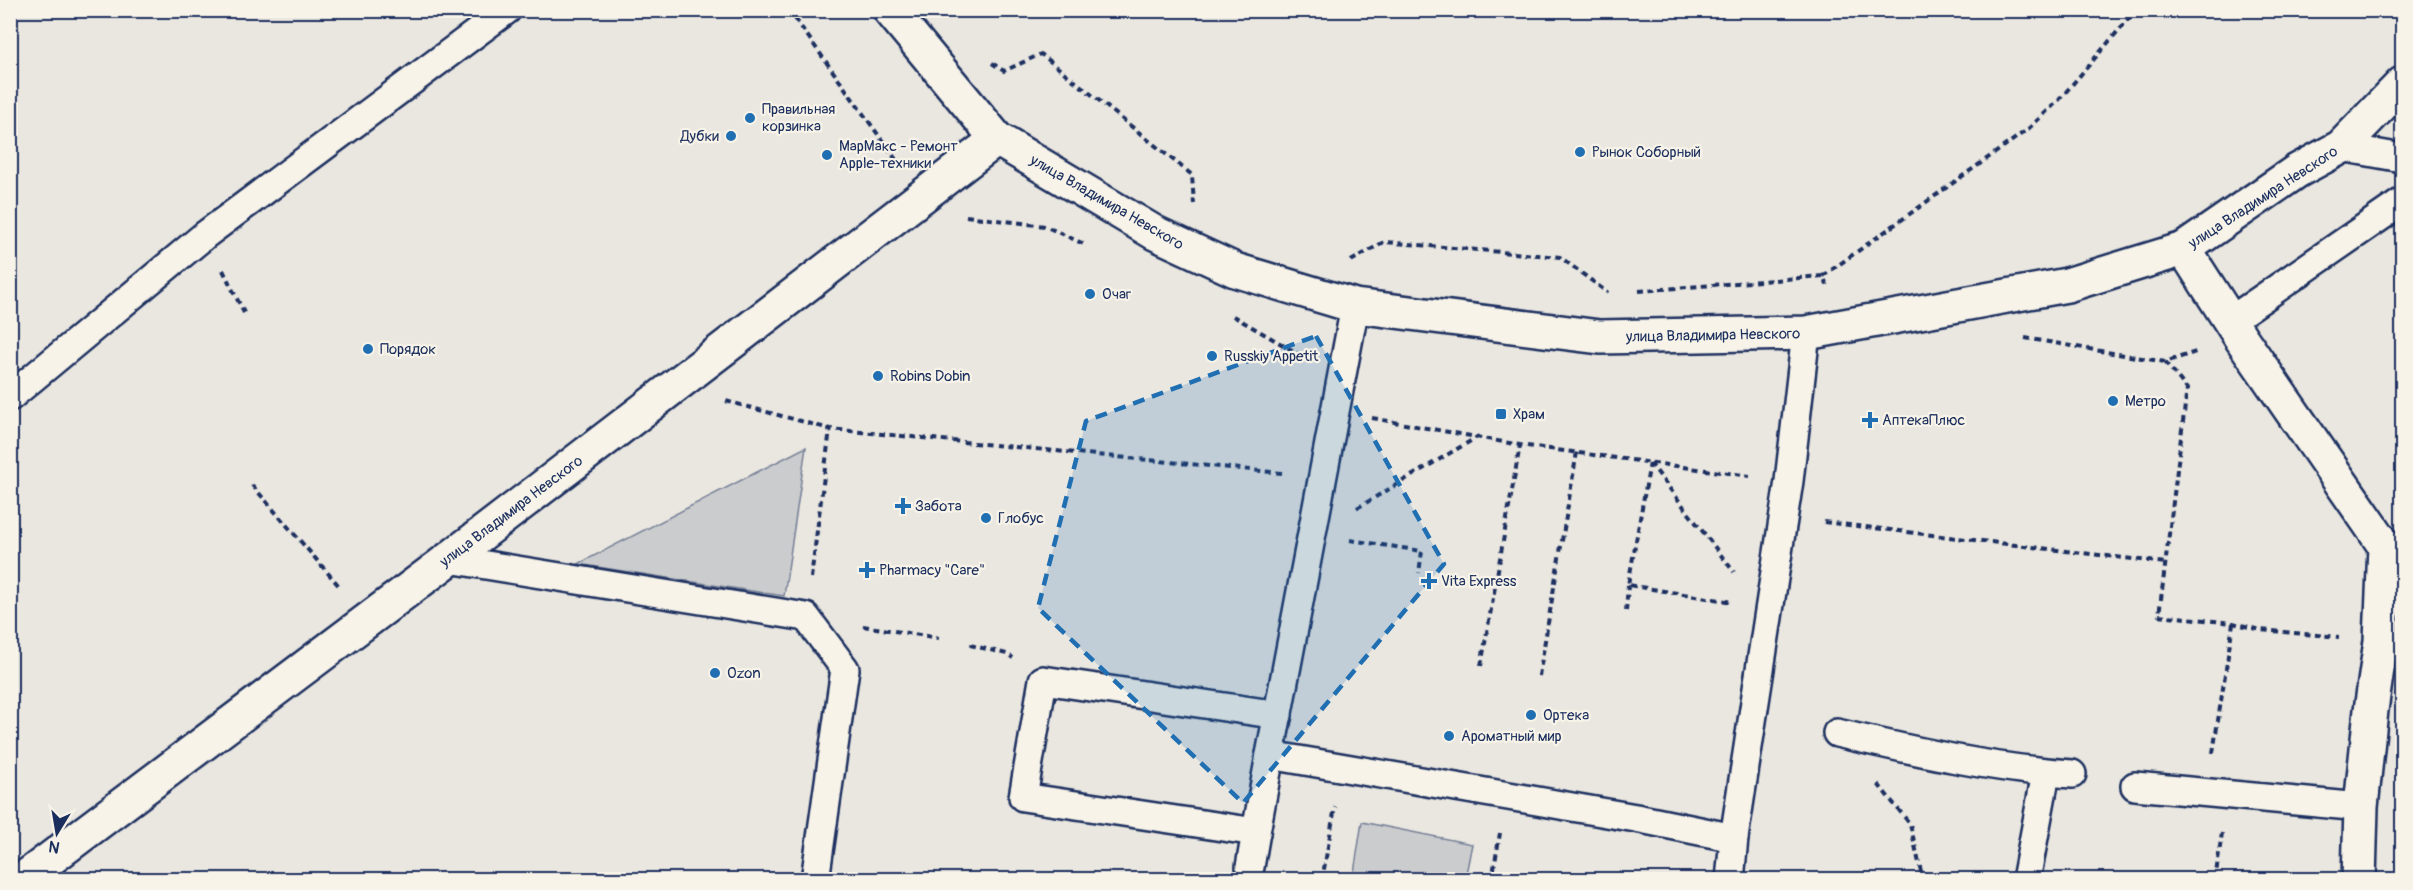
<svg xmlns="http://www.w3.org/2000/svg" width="2413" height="890" viewBox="0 0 2413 890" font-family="Pangolin,sans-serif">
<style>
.green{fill:#cbcccd;stroke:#737e96;stroke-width:1.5}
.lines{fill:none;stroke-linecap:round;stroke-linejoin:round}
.lane-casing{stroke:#1b2f5e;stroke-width:32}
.street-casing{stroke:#1b2f5e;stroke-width:38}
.secondary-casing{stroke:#1b2f5e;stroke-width:38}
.path{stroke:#1b2f5e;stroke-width:4;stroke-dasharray:6 4.5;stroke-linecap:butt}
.lane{stroke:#f7f3e8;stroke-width:27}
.street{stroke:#f7f3e8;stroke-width:33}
.secondary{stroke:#f7f3e8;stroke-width:33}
.marked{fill:#1f6fb2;fill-opacity:0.2;stroke:#1f6fb2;stroke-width:4.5;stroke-dasharray:12 8;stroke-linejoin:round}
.poi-dot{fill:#1f6fb2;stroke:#f7f3e8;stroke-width:2}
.labels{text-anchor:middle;stroke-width:4.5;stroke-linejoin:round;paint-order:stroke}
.poi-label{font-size:15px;fill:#1b2f5e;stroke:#f7f3e8;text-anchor:start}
.street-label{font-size:15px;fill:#1b2f5e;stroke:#f7f3e8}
</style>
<rect width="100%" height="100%" fill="#eae7e0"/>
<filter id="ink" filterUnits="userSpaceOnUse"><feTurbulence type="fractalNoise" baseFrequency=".0167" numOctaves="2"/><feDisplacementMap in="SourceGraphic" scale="12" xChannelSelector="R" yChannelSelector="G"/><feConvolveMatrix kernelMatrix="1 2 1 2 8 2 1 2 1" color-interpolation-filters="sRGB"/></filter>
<g filter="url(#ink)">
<g class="green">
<path d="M 806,447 L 784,596 L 578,564 Z"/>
<path d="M 1362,822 L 1472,844 L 1465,879 L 1353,879 Z"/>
</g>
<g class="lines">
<g class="lane-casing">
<g id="lane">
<path d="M 2341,147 L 2402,158"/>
<path d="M 2231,320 L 2402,202"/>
<path d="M 10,397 L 205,235 L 507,10"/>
<path d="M 449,559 L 806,617 L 845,669 L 815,880"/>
<path d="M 1278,715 L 1043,680 L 1023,797 L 1256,832 L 1270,755 L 1636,818 L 1734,838"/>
<path d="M 1837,733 C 1914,751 1993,769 2072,774"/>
<path d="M 1270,755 L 1355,306"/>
<path d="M 2135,786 L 2361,807"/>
<path d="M 1250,867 L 1256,832"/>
<path d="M 1730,880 L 1734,838 L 1789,481 L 1806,333"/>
<path d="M 2026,880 L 2046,773"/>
</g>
</g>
<g class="street-casing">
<g id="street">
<path d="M 2184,249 L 2241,338 L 2385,546 L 2381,641 L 2371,710 L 2361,807 L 2359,880"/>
<path d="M 22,880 L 449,559 L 997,139"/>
</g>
</g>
<g class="secondary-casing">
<path id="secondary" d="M 890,10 L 997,139 L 1155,233 L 1235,270 L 1355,306 L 1600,337 L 1806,333 L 2067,285 L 2184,249 L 2297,171 L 2341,147 L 2402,84"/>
</g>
<g class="path">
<path d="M 789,10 L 897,161"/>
<path d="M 992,63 L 1004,71 L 1041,54 L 1192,175 L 1194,204"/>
<path d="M 966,216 L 1045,226 L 1086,245"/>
<path d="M 1351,261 L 1384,242 L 1560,257 L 1608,293"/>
<path d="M 223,270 L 244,313"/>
<path d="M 1823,276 L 2027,130 L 2059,100 L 2136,10"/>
<path d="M 1639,291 L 1823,276 L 1828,287"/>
<path d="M 1233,316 L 1304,357"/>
<path d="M 2025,338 L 2165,362 L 2199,351"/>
<path d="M 2165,362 L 2187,389 L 2159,615 L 2233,623 L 2261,630 L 2339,637"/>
<path d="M 726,401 L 830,429"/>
<path d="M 1372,418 L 1520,445 L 1750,476"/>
<path d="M 1650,463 L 1628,585 L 1732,602"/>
<path d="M 1650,463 L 1734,572"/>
<path d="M 252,485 L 340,587"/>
<path d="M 1357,508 L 1479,436"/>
<path d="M 1824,522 L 2166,563"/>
<path d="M 1350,540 L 1422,551 L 1419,573"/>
<path d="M 811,578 L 830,429 L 1282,473"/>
<path d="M 1626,611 L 1628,585"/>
<path d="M 863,626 L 939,638"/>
<path d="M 970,645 L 1007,654 L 1013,658"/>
<path d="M 1481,666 L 1520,445"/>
<path d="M 1539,676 L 1577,452"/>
<path d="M 2213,753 L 2233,623"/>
<path d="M 1878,784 L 1910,824 L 1923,880"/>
<path d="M 1322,880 L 1335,807"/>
<path d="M 1492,880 L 1500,833"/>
<path d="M 2215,880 L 2222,833"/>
</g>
<use href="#lane" class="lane"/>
<use href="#street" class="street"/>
<use href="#secondary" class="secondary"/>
</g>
</g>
<path class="marked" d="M 1316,336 L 1444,564 L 1243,803 L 1038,608 L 1086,421 Z"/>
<g class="poi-dot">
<circle cx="750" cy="118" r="6"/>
<circle cx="731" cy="136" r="6"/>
<circle cx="1580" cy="152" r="6"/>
<circle cx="827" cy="155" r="6"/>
<circle cx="1090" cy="294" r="6"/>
<circle cx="368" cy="349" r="6"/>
<circle cx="1212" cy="356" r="6"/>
<circle cx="878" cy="376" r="6"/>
<circle cx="2113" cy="401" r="6"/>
<rect x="1495" y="408" width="12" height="12" rx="3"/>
<path d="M1867 411h6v6h6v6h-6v6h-6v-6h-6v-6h6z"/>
<path d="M900 497h6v6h6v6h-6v6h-6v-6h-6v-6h6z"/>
<circle cx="986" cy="518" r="6"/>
<path d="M864 561h6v6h6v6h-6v6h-6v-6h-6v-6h6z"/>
<path d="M1426 572h6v6h6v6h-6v6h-6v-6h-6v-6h6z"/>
<circle cx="715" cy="673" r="6"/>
<circle cx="1531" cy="715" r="6"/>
<circle cx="1449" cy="736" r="6"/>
</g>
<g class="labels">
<g class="poi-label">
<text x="762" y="114">Правильная<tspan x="762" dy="17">корзинка</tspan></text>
<text x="719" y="141" text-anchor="end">Дубки</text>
<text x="839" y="151">МарМакс - Ремонт<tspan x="839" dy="17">Apple-техники</tspan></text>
<text x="1592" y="157">Рынок Соборный</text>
<text x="1102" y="299">Очаг</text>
<text x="380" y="354">Порядок</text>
<text x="1224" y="361">Russkiy Appetit</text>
<text x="890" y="381">Robins Dobin</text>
<text x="2125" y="406">Метро</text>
<text x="1513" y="419">Храм</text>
<text x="1882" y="425">АптекаПлюс</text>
<text x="915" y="511">Забота</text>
<text x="998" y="523">Глобус</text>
<text x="879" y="575">Pharmacy "Care"</text>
<text x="1441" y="586">Vita Express</text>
<text x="727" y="678">Ozon</text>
<text x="1543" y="720">Ортека</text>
<text x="1461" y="741">Ароматный мир</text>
</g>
<g class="street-label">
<text transform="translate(2263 197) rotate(-33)" y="5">улица Владимира Невского</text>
<text transform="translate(1107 202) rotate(30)" y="5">улица Владимира Невского</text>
<text transform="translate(1713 335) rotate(-1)" y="5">улица Владимира Невского</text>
<text transform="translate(511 511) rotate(-37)" y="5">улица Владимира Невского</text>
</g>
</g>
<rect width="2413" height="890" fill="none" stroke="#f7f3e8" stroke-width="36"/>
<rect x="18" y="18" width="2377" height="854" fill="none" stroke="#1b2f5e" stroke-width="2" filter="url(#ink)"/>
<g transform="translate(57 833) rotate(191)" stroke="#f7f3e8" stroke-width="4.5" paint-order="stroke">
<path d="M0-4.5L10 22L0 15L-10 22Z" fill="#1b2f5e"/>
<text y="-9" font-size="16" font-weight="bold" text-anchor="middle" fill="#1b2f5e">N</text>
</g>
</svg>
